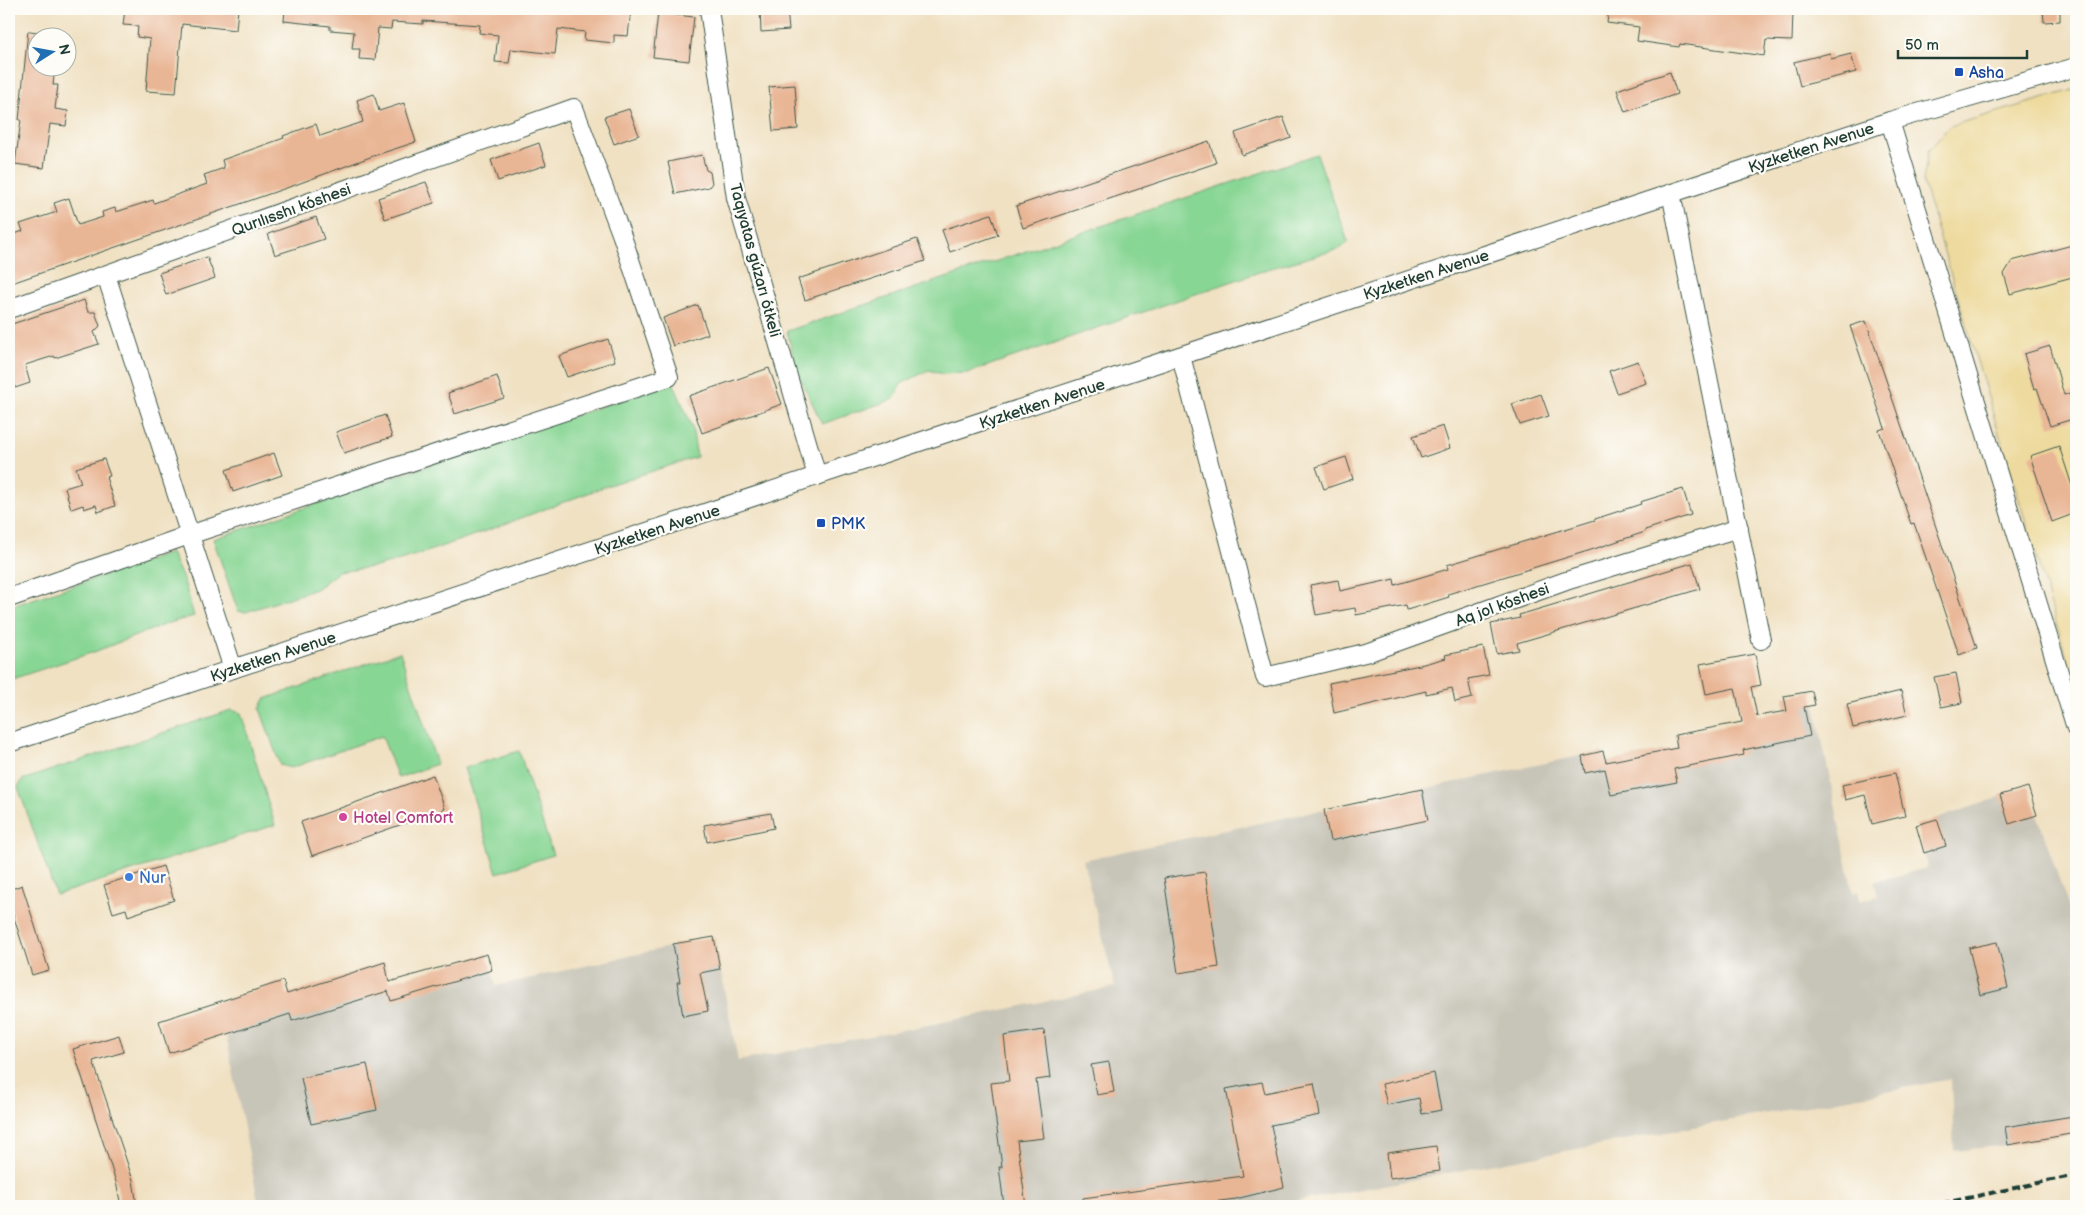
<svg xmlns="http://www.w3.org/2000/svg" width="2085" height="1215" viewBox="0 0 2085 1215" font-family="'Balsamiq Sans',sans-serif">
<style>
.industrial{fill:#c7c4b8}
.green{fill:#88d694;stroke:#548a64}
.sand{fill:#eeda9e;stroke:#868c69}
.building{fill:#e9b695}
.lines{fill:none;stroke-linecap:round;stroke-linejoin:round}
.minor-casing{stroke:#3e5649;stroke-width:20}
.minor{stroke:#fff;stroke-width:18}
.rail{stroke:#1f3d34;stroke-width:4;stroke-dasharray:8 4;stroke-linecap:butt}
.transit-dot{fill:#1a4fb4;stroke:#fdfcf7;stroke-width:2}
.hotel-dot{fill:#d1479c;stroke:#fdfcf7;stroke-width:2}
.shop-dot{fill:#3f7fe0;stroke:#fdfcf7;stroke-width:2}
.labels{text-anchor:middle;stroke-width:4.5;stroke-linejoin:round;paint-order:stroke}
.transit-label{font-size:16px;fill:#164399;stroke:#fdfcf7;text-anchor:start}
.street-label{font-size:16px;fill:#1f3d34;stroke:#fdfcf7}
.hotel-label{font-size:16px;fill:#b23c85;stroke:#fdfcf7;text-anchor:start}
.shop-label{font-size:16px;fill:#366cbe;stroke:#fdfcf7;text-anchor:start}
</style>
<rect width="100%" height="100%" fill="#fdfcf7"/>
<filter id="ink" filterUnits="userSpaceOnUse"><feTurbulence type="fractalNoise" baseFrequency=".02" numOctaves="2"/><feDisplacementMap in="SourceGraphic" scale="10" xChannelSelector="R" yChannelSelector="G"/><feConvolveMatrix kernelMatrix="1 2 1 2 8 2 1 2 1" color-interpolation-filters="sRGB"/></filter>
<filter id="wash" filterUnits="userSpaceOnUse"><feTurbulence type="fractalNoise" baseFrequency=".0096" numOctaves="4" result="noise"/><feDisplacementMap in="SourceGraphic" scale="20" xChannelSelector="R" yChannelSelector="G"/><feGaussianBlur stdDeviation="1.12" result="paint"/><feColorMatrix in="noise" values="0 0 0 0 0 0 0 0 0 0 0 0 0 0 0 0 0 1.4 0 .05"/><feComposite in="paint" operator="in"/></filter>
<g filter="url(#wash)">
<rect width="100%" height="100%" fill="#f0e1c3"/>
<path class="industrial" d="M 1812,691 L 1853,893 L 1858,891 L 1860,901 L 1878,896 L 1874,882 L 1927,868 L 1924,853 L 1946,846 L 1937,819 L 2028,787 L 2076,929 L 2076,1133 L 2008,1145 L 1954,1151 L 1951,1079 L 1298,1201 L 1246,1206 L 259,1206 L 226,1034 L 290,1014 L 388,991 L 391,1001 L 492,970 L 496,986 L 714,937 L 738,1061 L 934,1024 L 1115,987 L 1083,860 L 1603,751 L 1606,762 L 1677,748 L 1675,735 L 1742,722 L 1739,708 L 1757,716 L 1786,711 L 1784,696 Z"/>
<g class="green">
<path d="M 1317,154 L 1348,242 L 1339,249 L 1268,269 L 967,373 L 942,374 L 929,370 L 901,384 L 894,399 L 822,424 L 797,371 L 787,331 Z"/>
<path d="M 673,382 L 692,427 L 697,457 L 612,484 L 497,527 L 426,552 L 380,566 L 338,572 L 316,589 L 246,612 L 238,611 L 213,539 Z"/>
<path d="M 171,553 L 184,581 L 194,616 L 169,623 L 94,652 L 9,680 L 9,607 Z"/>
<path d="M 400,652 L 437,764 L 398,778 L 382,736 L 291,768 L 280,765 L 260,709 L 265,699 Z"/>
<path d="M 231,710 L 241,713 L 275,825 L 56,895 L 18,787 L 22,780 Z"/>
<path d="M 519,751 L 553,855 L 497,873 L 464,768 Z"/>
</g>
<path class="sand" d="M 2076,89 L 2076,688 L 1923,182 L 1928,151 L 1950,126 Z"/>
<g id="blocks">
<g class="building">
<path d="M 125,9 L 238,9 L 236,30 L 182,24 L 176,93 L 146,91 L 150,39 L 137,37 L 138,26 L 123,25 Z"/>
<path d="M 285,9 L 618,9 L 631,10 L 628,36 L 614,35 L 614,43 L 584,40 L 585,32 L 558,29 L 555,54 L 511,49 L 509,63 L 495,62 L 498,35 L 479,33 L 480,25 L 423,21 L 423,24 L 392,22 L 391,29 L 378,28 L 375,60 L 359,59 L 360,49 L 352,49 L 354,32 L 330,30 L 330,26 L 284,21 Z"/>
<path d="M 760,9 L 787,9 L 789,30 L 761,32 Z"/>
<path d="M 1609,9 L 1770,9 L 1793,11 L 1792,41 L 1766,40 L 1764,56 L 1680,44 L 1679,47 L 1637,41 L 1639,27 L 1607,23 Z"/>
<path d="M 2043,9 L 2060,9 L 2060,21 L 2044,22 Z"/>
<path d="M 658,13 L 694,17 L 689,61 L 653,57 Z"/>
<path d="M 28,31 L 38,32 L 38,68 L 55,68 L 53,85 L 58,85 L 55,109 L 68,111 L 66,126 L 50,124 L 44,168 L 15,164 L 21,120 L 19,120 Z"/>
<path d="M 1830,53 L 1831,59 L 1851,54 L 1856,72 L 1800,86 L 1794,62 Z"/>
<path d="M 1670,72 L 1677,94 L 1625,112 L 1617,90 Z"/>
<path d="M 795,85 L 798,129 L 773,131 L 769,87 Z"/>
<path d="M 374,94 L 379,111 L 404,103 L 416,142 L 373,156 L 295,185 L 9,284 L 9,236 L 23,231 L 20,224 L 57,212 L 54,203 L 69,198 L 78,225 L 103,217 L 102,212 L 115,208 L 116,212 L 153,200 L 154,203 L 207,184 L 204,175 L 224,168 L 222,160 L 284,138 L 283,136 L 316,124 L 320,136 L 363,122 L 357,100 Z"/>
<path d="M 629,109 L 639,135 L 614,144 L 604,117 Z"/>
<path d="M 1283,117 L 1291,138 L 1242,155 L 1235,133 Z"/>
<path d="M 1209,141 L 1216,163 L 1023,228 L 1016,206 Z"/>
<path d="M 539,143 L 546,165 L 498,181 L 491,160 Z"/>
<path d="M 702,155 L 706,170 L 710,172 L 712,183 L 709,187 L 675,194 L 668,162 Z"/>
<path d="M 426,182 L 434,203 L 385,219 L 378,198 Z"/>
<path d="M 991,214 L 998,235 L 950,252 L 942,230 Z"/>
<path d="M 316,217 L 324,239 L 275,255 L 268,234 Z"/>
<path d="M 917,239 L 925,261 L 805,300 L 798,279 Z"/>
<path d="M 2076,244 L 2076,276 L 2010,294 L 2004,274 L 2012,261 Z"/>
<path d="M 207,257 L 215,278 L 166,295 L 159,273 Z"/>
<path d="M 84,300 L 88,312 L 95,312 L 100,326 L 94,332 L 99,344 L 55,358 L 54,356 L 25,365 L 30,383 L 15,388 L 9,366 L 9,325 Z"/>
<path d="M 698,305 L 708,334 L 673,346 L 663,318 Z"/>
<path d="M 1866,321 L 1977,648 L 1959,655 L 1914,523 L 1911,524 L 1879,430 L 1885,428 L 1850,326 Z"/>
<path d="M 608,339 L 615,361 L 567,377 L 559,356 Z"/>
<path d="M 2050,346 L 2064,395 L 2076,391 L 2076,418 L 2050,426 L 2037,388 L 2034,389 L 2024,354 Z"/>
<path d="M 1638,361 L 1646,383 L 1617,393 L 1609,371 Z"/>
<path d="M 769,368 L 782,404 L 702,433 L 689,396 Z"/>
<path d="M 497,376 L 504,398 L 455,414 L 448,393 Z"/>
<path d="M 1541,394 L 1549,416 L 1520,425 L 1512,404 Z"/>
<path d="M 385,415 L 392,437 L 344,453 L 336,432 Z"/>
<path d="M 1443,426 L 1450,448 L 1421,458 L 1413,436 Z"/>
<path d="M 2059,446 L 2076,498 L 2076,513 L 2052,522 L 2030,456 Z"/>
<path d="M 274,453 L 282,475 L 233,492 L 226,470 Z"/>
<path d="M 1346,457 L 1353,479 L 1324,489 L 1316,467 Z"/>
<path d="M 104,459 L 110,476 L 106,477 L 115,506 L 98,512 L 96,505 L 84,509 L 83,505 L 71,509 L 65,488 L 81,483 L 76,468 Z"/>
<path d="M 1683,489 L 1691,515 L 1645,530 L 1645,532 L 1591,550 L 1448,594 L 1449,597 L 1407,610 L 1406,605 L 1356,615 L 1355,608 L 1316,615 L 1310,585 L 1338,580 L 1340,591 L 1394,579 L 1395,585 L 1448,569 L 1447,565 L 1595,520 L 1595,519 L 1641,504 L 1640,502 Z"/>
<path d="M 1692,563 L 1700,589 L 1517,643 L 1519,650 L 1497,654 L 1491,624 L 1520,618 L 1519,615 Z"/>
<path d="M 1483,647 L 1489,675 L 1468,679 L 1472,698 L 1455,702 L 1452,688 L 1426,694 L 1426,691 L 1334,713 L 1329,683 L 1420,665 L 1446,658 L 1445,655 Z"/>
<path d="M 1755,654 L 1761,685 L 1751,687 L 1757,716 L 1787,711 L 1784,696 L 1812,691 L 1815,705 L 1804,707 L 1810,736 L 1743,750 L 1744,755 L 1674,769 L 1677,782 L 1611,795 L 1605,769 L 1585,773 L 1582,756 L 1603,751 L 1606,762 L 1677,748 L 1675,735 L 1742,722 L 1735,688 L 1706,694 L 1700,664 Z"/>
<path d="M 1956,673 L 1962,703 L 1941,707 L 1934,677 Z"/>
<path d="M 1901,691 L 1907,715 L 1853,728 L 1847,704 Z"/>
<path d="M 1895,773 L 1905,816 L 1872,824 L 1865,795 L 1845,800 L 1842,785 Z"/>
<path d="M 433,775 L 445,809 L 312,856 L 301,822 Z"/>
<path d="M 2028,787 L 2037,815 L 2009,824 L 2000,795 Z"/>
<path d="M 1422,789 L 1428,820 L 1330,841 L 1324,810 Z"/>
<path d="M 771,813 L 774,828 L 707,842 L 704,825 Z"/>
<path d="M 1937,819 L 1946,846 L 1924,853 L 1916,825 Z"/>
<path d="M 163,866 L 174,900 L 128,916 L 126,909 L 113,913 L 104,885 Z"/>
<path d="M 1205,872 L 1219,967 L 1178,973 L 1164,878 Z"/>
<path d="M 22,885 L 49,970 L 32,975 L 9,902 L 9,890 Z"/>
<path d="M 714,937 L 720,969 L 700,973 L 708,1011 L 683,1016 L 677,982 L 680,982 L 673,944 Z"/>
<path d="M 1997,942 L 2008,988 L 1980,995 L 1969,948 Z"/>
<path d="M 487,954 L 492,970 L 391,1001 L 388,991 L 292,1021 L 290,1014 L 169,1053 L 159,1021 L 283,981 L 287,994 L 385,962 L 389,982 Z"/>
<path d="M 1044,1030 L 1050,1078 L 1036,1080 L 1044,1138 L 1017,1141 L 1026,1206 L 1004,1206 L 999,1167 L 1002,1167 L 991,1083 L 1009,1081 L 1004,1036 Z"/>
<path d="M 119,1035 L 124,1052 L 93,1061 L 133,1180 L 137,1206 L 121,1206 L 116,1182 L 73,1049 Z"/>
<path d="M 1109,1062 L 1114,1092 L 1097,1095 L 1091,1065 Z"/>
<path d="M 367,1064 L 377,1110 L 311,1124 L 301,1078 Z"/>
<path d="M 1434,1073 L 1441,1110 L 1422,1114 L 1419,1098 L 1387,1105 L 1382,1084 Z"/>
<path d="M 1262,1082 L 1265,1093 L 1314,1083 L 1320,1115 L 1271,1125 L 1284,1187 L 1236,1199 L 1180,1206 L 1083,1206 L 1083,1198 L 1243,1176 L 1226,1089 Z"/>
<path d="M 2073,1116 L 2076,1133 L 2008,1145 L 2005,1127 Z"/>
<path d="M 1436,1146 L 1440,1171 L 1390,1178 L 1387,1153 Z"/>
</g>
</g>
</g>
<g filter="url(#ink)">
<use href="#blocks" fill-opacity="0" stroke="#3e5649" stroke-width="1"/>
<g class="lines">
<g class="minor-casing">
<g id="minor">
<path d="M 709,9 L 736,198 L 817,476"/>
<path d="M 1890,121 L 2076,728"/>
<path d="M 1671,193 L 1761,640"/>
<path d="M 106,275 L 233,669"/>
<path d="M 9,309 L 574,108 L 622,236 L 669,377 L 189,535 L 9,598"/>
<path d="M 1181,356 L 1265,677 L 1369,652 L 1566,581 L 1739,528"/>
<path d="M 9,743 L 1890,121 L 2076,67"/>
</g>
</g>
<use href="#minor" class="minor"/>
<path class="rail" d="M 1930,1206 L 2076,1175"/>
</g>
</g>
<g class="transit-dot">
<rect x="1954" y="67" width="10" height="10" rx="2.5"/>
<rect x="816" y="518" width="10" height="10" rx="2.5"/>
</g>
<circle class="hotel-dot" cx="343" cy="817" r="5"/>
<circle class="shop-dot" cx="129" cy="877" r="5"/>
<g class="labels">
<g class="transit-label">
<text x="1969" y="78">Asha</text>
<text x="831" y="529">PMK</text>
</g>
<g class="street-label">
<text transform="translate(1811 147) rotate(-18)" y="6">Kyzketken Avenue</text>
<text transform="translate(291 209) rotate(-20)" y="6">Qurılısshı kóshesi</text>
<text transform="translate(756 260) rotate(75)" y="6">Taqıyatas gúzarı ótkeli</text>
<text transform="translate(1426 274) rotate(-18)" y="6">Kyzketken Avenue</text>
<text transform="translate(1042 403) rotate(-18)" y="6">Kyzketken Avenue</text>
<text transform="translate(657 529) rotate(-18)" y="6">Kyzketken Avenue</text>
<text transform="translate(1502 604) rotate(-20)" y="6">Aq jol kóshesi</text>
<text transform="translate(273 656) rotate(-18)" y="6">Kyzketken Avenue</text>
</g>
<g class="hotel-label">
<text x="353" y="823">Hotel Comfort</text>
</g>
<g class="shop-label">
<text x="139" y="883">Nur</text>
</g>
</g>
<rect width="2085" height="1215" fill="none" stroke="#fdfcf7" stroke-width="30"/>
<g transform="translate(52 52) rotate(79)"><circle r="24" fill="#fdfcf7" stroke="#a4b0a9"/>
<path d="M0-4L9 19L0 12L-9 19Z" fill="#1f6fb2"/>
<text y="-8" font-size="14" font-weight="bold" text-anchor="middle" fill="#1f3d34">N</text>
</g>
<path d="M1898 50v8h129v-8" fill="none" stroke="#1f3d34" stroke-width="2.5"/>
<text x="1905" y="50" font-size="15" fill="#1f3d34" stroke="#fdfcf7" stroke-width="4" paint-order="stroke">50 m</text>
</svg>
